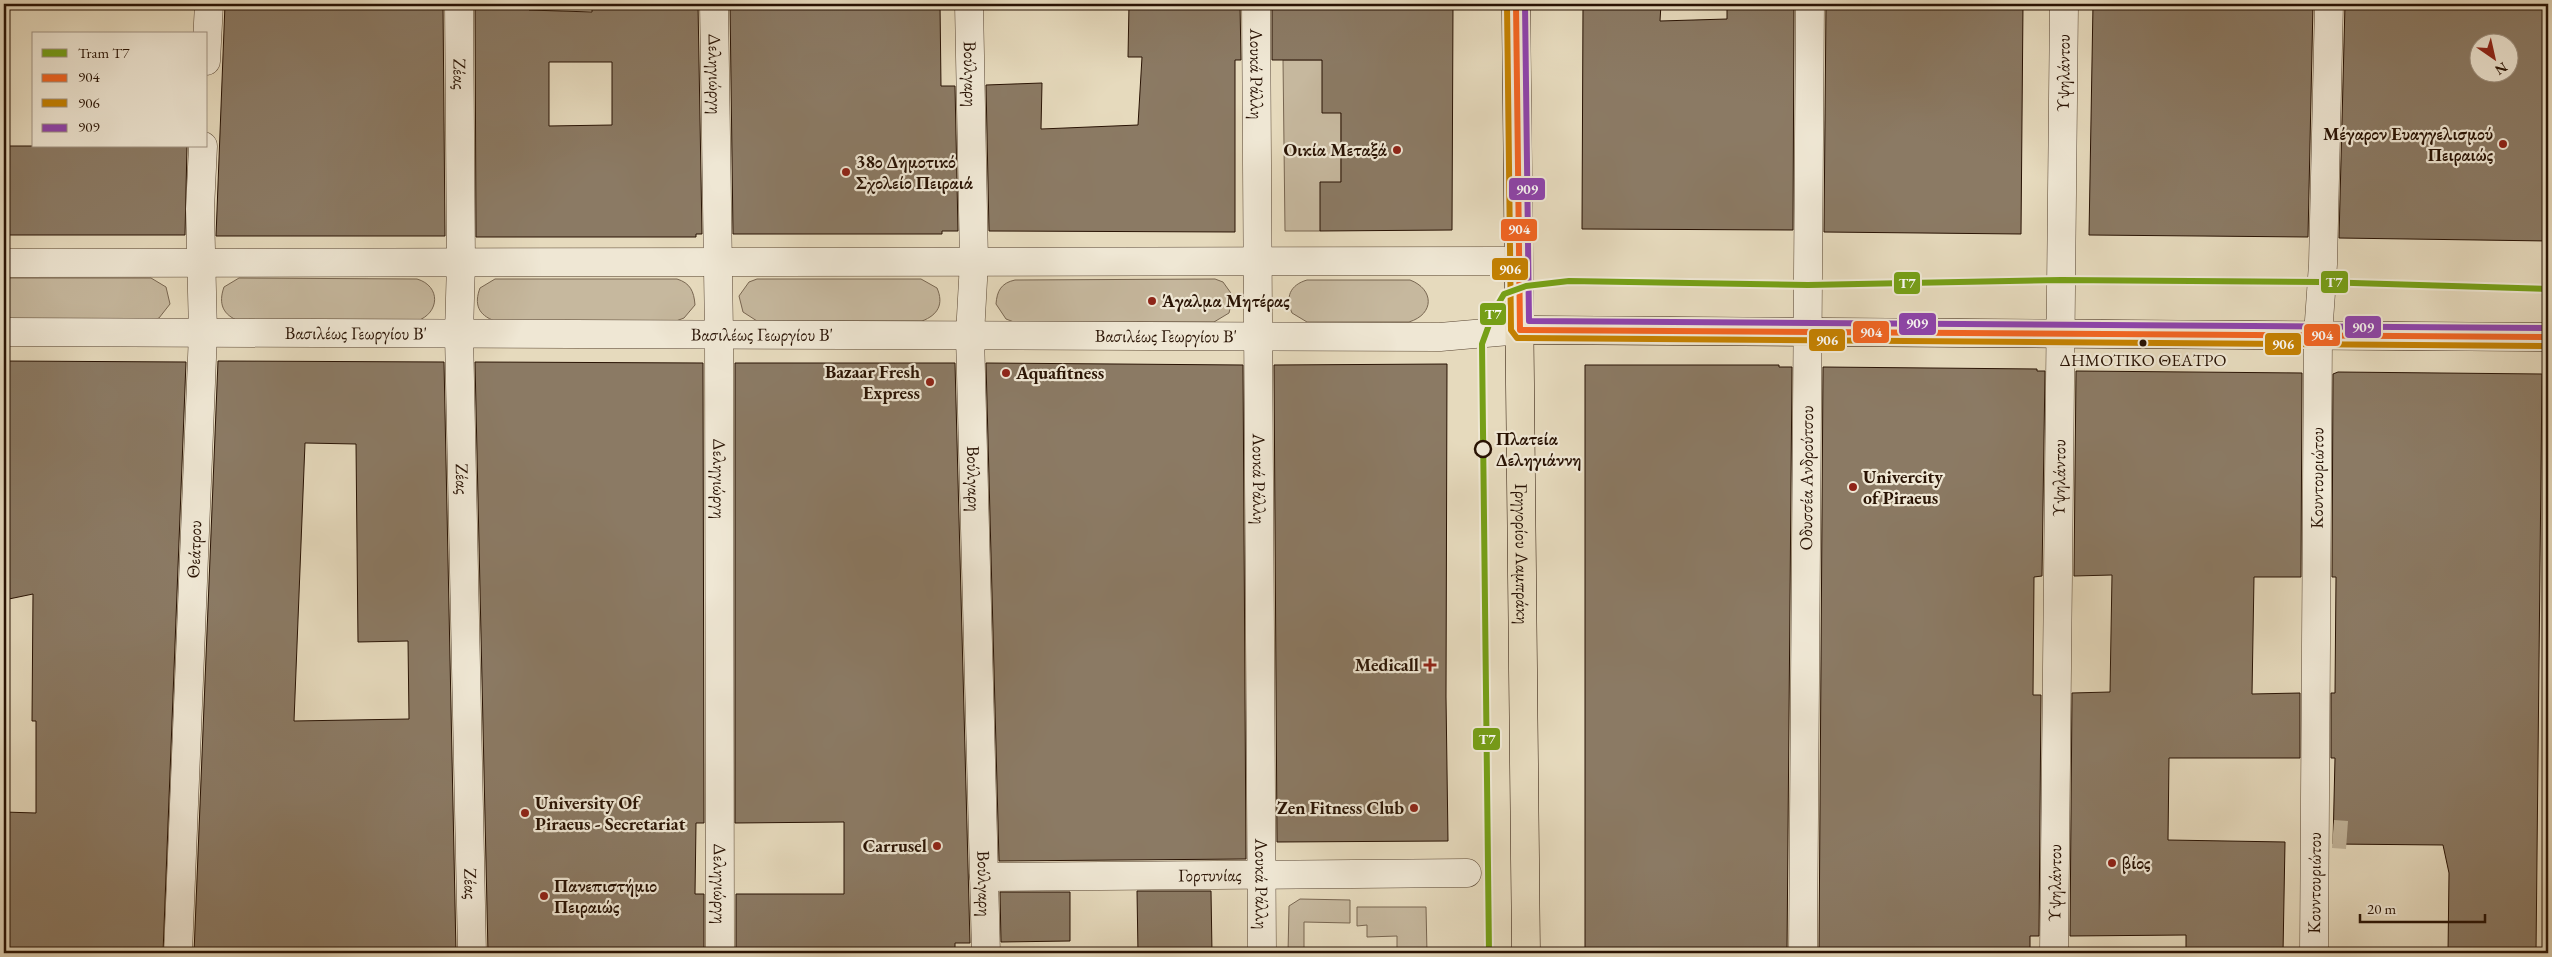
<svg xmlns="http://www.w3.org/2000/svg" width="2552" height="957" viewBox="0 0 2552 957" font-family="'EB Garamond',serif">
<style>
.garden{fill:#c6b89e;stroke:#786651}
.building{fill:#8b7a64;stroke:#291304;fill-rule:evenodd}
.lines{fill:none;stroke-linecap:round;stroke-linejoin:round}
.minor-tunnel{stroke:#c0b298;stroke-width:28;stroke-dasharray:28 14;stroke-linecap:butt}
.minor-casing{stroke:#584532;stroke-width:29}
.major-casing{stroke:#291304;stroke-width:29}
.minor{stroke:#efe7d4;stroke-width:28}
.major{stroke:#e6dabd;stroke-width:28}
.bus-1-casing{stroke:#efe7d4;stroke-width:10}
.bus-2-casing{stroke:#efe7d4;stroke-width:10}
.bus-3-casing{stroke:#efe7d4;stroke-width:10}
.bus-1{stroke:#f26522;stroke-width:6}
.bus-2{stroke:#c48101;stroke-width:6}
.bus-3{stroke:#8e44ad;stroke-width:6}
.tram-1-casing{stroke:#efe7d4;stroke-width:10}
.tram-1{stroke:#769f17;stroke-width:6}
.poi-dot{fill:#8f2418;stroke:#efe7d4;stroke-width:2}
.bus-dot{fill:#291304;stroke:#efe7d4;stroke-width:2}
.stop-dot{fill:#efe7d4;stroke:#291304;stroke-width:2.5}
.labels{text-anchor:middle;stroke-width:4.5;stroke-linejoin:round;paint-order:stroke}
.bus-label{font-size:17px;fill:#291304;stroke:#efe7d4}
.street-label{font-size:18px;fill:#291304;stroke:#efe7d4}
.poi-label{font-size:18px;font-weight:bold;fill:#291304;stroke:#efe7d4;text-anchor:start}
.stop-label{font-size:18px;font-weight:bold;fill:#291304;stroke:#efe7d4;text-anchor:start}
.line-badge{stroke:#efe7d4;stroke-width:2}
.badge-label{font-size:14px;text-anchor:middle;font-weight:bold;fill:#fff}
</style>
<rect width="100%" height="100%" fill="#e6dabd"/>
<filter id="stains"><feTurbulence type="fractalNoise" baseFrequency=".004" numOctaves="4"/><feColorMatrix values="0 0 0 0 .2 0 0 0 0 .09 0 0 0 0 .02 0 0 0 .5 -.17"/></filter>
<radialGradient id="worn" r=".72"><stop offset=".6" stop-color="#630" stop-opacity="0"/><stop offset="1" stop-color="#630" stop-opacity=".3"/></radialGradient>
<g class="garden">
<path d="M 1283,60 L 1322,60 L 1341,113 L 1341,182 L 1320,231 L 1285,231 Z"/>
<path d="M 4,278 L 151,278 L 166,287 L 170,304 L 159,318 L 151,321 L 4,321 Z"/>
<path d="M 239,278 L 417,279 C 441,286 440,313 417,321 L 239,321 C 223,315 218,304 224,287 Z"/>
<path d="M 495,279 L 677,279 C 690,283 694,291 695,305 L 684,318 L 676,321 L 495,321 C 478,315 474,304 480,288 Z"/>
<path d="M 757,279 L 921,279 L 937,288 C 944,304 938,315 922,321 L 757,321 L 743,312 L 739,296 L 749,282 Z"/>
<path d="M 1215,279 L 1223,282 L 1233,296 L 1229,313 L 1214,322 L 1014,322 L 1006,319 L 996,304 C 997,291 1001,283 1015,280 Z"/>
<path d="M 1307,280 L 1410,280 C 1434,289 1435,314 1409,322 L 1307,322 L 1292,313 C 1285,297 1290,285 1307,280 Z"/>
<path d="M 1300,899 L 1350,900 L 1350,923 L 1304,922 L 1304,953 L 1288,953 L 1289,906 Z"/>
<path d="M 1357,907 L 1426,907 L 1427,953 L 1397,953 L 1397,936 L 1367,937 L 1367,925 L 1357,926 Z"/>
</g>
<g class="building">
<path d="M 225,4 L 443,4 L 445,236 L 216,236 Z"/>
<path d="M 475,4 L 529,4 L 529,10 L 592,12 L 592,4 L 698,4 L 702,234 L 696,234 L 696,237 L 476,237 ZM 549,62 L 612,62 L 612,125 L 549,126 Z"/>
<path d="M 730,4 L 940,4 L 941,86 L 955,86 L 958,231 L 942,231 L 942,234 L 733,234 Z"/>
<path d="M 1129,4 L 1240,4 L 1241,60 L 1235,60 L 1235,232 L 989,231 L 986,85 L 1042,83 L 1041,129 L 1138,125 L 1142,57 L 1128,57 Z"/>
<path d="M 1272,4 L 1453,4 L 1452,230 L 1320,231 L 1320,182 L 1341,182 L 1341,113 L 1322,113 L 1322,60 L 1272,60 Z"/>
<path d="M 1583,4 L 1661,4 L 1660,21 L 1727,19 L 1727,4 L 1794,4 L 1793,230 L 1582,229 Z"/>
<path d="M 1826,4 L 2023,4 L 2021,234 L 1824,232 Z"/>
<path d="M 2093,4 L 2313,4 L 2308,237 L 2089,235 Z"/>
<path d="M 2345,4 L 2548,4 L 2548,241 L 2339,238 ZM 2480,42 L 2510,42 L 2510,72 L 2480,72 Z"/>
<path d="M 4,146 L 187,146 L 185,235 L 4,235 Z"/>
<path d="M 4,361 L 186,362 L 163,953 L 4,953 L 4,812 L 36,813 L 36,721 L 32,721 L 33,594 L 4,600 Z"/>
<path d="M 218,361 L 444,362 L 456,953 L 194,953 ZM 305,443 L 356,444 L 358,642 L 408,641 L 409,719 L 294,721 Z"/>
<path d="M 475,362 L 703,363 L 704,823 L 696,823 L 695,894 L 704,894 L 704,953 L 488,953 Z"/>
<path d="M 735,363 L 955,363 L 970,943 L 955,943 L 955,953 L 736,953 L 736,894 L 844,894 L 844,822 L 735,823 Z"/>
<path d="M 986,363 L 1243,365 L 1246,859 L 999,861 Z"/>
<path d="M 1447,364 L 1446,697 L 1448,841 L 1277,842 L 1274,365 Z"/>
<path d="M 1585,365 L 1779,365 L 1779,367 L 1792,367 L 1787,953 L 1585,953 Z"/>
<path d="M 1823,367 L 2037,369 L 2037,371 L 2045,371 L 2042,576 L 2034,577 L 2033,695 L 2041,695 L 2039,936 L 2030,936 L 2030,953 L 1819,953 Z"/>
<path d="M 2076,371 L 2302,373 L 2301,577 L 2254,577 L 2252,694 L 2300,693 L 2300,758 L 2169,758 L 2168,840 L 2285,842 L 2283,953 L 2186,953 L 2186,935 L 2070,936 L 2072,693 L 2110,692 L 2112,575 L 2074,576 Z"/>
<path d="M 2338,372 L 2542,374 L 2536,953 L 2448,953 L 2449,873 L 2443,845 L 2333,844 L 2335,758 L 2331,758 L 2331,693 L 2335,693 L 2336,577 L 2332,577 L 2333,374 Z"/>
<path d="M 1137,891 L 1211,891 L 1212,953 L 1138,953 Z"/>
<path d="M 1000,892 L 1070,892 L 1070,941 L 1001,942 Z"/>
</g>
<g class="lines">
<path class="minor-tunnel" d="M 2333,834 L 2347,835"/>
<g class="minor-casing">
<g id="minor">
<path id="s1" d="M 459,4 L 461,262 L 459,334 L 472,953"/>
<path id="s2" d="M 714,4 L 719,335 L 720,953"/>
<path id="s3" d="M 969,4 L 974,262 L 970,335 L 986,953"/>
<path id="s4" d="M 1256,4 L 1262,953"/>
<path d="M 206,61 L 209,4"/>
<path d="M 4,263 L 1518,261"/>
<path id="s5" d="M 4,332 L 1440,337 L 1520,330"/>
<path id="s6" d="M 984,877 L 1467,873"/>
<path id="s7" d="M 178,953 L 203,333 L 200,209 L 203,146"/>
<path id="s8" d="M 1803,953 L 1810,4"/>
<path id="s9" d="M 2054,953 L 2064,4"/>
<path id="s10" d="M 2314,953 L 2318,335 L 2323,264 L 2329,4"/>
</g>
</g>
<g class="major-casing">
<g id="major">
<path id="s11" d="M 1516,4 L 1526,953"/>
<path d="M 1520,330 L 2548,337"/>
</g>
</g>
<use href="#minor" class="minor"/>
<use href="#major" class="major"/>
<g class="bus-1-casing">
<path id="bus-1" d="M 1516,4 L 1520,330 L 2548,337"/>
</g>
<g class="bus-2-casing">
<path id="bus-2" d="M 1507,4 L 1511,330 L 1517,338 L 2548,346"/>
</g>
<g class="bus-3-casing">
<path id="bus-3" d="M 1525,4 L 1529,321 L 2548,328"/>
</g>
<use href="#bus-1" class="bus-1"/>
<use href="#bus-2" class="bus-2"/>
<use href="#bus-3" class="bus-3"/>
<g class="tram-1-casing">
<path id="tram-1" d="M 1489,953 L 1482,344 L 1494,311 L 1504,294 L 1526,286 L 1569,281 L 1808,285 L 2061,280 L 2321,282 L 2548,289"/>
</g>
<use href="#tram-1" class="tram-1"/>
</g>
<g class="poi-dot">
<circle cx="2503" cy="144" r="5"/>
<circle cx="1397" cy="150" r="5"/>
<circle cx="846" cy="172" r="5"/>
<circle cx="1152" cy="301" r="5"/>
<circle cx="1006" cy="373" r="5"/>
<circle cx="930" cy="382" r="5"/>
<circle cx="1853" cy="487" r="5"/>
<path d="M1427.5 657.5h5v5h5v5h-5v5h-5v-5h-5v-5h5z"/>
<circle cx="1414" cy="808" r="5"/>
<circle cx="525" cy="813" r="5"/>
<circle cx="937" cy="846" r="5"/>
<circle cx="2112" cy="863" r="5"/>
<circle cx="544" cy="896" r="5"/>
</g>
<circle class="bus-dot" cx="2143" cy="343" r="4.5"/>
<circle class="stop-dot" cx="1483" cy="449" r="8"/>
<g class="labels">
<g class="bus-label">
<text x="2143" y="366">ΔΗΜΟΤΙΚΟ ΘΕΑΤΡΟ</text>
</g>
<g class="street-label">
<text dy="6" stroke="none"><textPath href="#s1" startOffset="70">Ζέας</textPath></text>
<text dy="6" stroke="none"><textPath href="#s2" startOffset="70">Δεληγιώργη</textPath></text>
<text dy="6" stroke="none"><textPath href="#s3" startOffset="70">Βούλγαρη</textPath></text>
<text dy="6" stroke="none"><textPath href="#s4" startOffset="70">Λουκά Ράλλη</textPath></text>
<text dy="6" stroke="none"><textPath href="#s9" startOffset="880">Υψηλάντου</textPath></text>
<text dy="6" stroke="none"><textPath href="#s5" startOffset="352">Βασιλέως Γεωργίου Β'</textPath></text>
<text dy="6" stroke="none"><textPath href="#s5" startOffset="758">Βασιλέως Γεωργίου Β'</textPath></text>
<text dy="6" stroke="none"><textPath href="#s5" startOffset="1162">Βασιλέως Γεωργίου Β'</textPath></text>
<text dy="6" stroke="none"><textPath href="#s2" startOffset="475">Δεληγιώργη</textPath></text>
<text dy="6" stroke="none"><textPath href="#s3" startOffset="475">Βούλγαρη</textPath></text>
<text dy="6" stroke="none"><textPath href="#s9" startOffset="475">Υψηλάντου</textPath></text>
<text dy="6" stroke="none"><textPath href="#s10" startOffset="475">Κουντουριώτου</textPath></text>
<text dy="6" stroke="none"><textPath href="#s1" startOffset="475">Ζέας</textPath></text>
<text dy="6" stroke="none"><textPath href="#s4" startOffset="475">Λουκά Ράλλη</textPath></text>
<text dy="6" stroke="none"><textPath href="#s8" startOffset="475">Οδυσσέα Ανδρούτσου</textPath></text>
<text dy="6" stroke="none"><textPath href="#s7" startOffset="404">Θεάτρου</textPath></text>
<text dy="6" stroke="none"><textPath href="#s11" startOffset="550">Γρηγορίου Λαμπράκη</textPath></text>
<text dy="6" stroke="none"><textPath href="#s6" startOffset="226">Γορτυνίας</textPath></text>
<text dy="6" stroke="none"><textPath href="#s1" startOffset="880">Ζέας</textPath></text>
<text dy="6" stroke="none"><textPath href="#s2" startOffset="880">Δεληγιώργη</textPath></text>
<text dy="6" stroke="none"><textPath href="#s3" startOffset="880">Βούλγαρη</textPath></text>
<text dy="6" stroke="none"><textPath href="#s4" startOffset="880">Λουκά Ράλλη</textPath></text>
<text dy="6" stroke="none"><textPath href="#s9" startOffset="70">Υψηλάντου</textPath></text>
<text dy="6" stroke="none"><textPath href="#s10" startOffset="70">Κουντουριώτου</textPath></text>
</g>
<g class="poi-label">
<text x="2493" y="140" text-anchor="end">Μέγαρον Ευαγγελισμού<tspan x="2493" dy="21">Πειραιώς</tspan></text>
<text x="1387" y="156" text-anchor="end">Οικία Μεταξά</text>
<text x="856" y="168">38ο Δημοτικό<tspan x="856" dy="21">Σχολείο Πειραιά</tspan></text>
<text x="1162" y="307">Άγαλμα Μητέρας</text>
<text x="920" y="378" text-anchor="end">Bazaar Fresh<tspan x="920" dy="21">Express</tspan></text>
<text x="1016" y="379">Aquafitness</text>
<text x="1863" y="483">Univercity<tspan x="1863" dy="21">of Piraeus</tspan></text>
<text x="1419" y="671" text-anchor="end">Medicall</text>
<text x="535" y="809">University Of<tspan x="535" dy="21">Piraeus - Secretariat</tspan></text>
<text x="1404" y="814" text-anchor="end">Zen Fitness Club</text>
<text x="927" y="852" text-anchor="end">Carrusel</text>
<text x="2122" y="869">βίος</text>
<text x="554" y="892">Πανεπιστήμιο<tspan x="554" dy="21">Πειραιώς</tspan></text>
</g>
<g class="stop-label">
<text x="1496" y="445">Πλατεία<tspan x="1496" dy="21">Δεληγιάννη</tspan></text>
</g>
</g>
<g class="line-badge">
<rect x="1508" y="177" width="38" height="24" rx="5" fill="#8e44ad"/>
<rect x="1500" y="218" width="38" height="24" rx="5" fill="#f26522"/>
<rect x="1491" y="257" width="38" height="24" rx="5" fill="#c48101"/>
<rect x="2320" y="270" width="29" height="24" rx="5" fill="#769f17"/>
<rect x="1893" y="271" width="28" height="24" rx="5" fill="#769f17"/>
<rect x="1479" y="302" width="28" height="24" rx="5" fill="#769f17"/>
<rect x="1898" y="312" width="39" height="24" rx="5" fill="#8e44ad"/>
<rect x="2344" y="315" width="38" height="24" rx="5" fill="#8e44ad"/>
<rect x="1852" y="320" width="38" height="24" rx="5" fill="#f26522"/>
<rect x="2303" y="323" width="38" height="24" rx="5" fill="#f26522"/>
<rect x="1808" y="328" width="38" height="24" rx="5" fill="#c48101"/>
<rect x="2264" y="332" width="38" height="24" rx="5" fill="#c48101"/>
<rect x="1472" y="727" width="29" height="24" rx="5" fill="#769f17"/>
</g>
<g class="badge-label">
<text x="1527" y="194">909</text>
<text x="1519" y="234">904</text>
<text x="1510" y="274">906</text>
<text x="2334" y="287">Τ7</text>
<text x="1907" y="288">Τ7</text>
<text x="1493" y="319">Τ7</text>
<text x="1917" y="328">909</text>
<text x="2363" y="332">909</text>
<text x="1871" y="337">904</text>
<text x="2322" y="340">904</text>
<text x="1827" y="345">906</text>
<text x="2283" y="349">906</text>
<text x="1487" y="744">Τ7</text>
</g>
<rect width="2552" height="957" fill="none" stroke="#e6dabd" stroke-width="20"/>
<rect x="5" y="5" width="2542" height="947" fill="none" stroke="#291304" stroke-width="2.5"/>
<rect x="10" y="10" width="2532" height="937" fill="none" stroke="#291304"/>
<rect x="32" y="32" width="175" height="115" fill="#efe7d4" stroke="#a09281"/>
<rect x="42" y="49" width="25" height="8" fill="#769f17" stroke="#a09281"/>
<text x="78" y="58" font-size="15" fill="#291304">Tram Τ7</text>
<rect x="42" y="74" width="25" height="8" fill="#f26522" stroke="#a09281"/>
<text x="78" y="82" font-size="15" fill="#291304">904</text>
<rect x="42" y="99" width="25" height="8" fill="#c48101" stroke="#a09281"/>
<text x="78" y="108" font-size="15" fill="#291304">906</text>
<rect x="42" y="124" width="25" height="8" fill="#8e44ad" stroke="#a09281"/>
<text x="78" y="132" font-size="15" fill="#291304">909</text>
<g transform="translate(2494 58) rotate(146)"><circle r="24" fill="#efe7d4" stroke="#a09281"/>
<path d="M0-4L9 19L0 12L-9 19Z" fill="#8f2418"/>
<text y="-8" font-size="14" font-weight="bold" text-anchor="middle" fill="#291304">N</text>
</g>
<path d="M2360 914v8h125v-8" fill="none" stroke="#291304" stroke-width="2.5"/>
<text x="2367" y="914" font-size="15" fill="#291304" stroke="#efe7d4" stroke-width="4" paint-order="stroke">20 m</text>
<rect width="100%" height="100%" filter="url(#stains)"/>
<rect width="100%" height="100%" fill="url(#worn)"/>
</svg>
